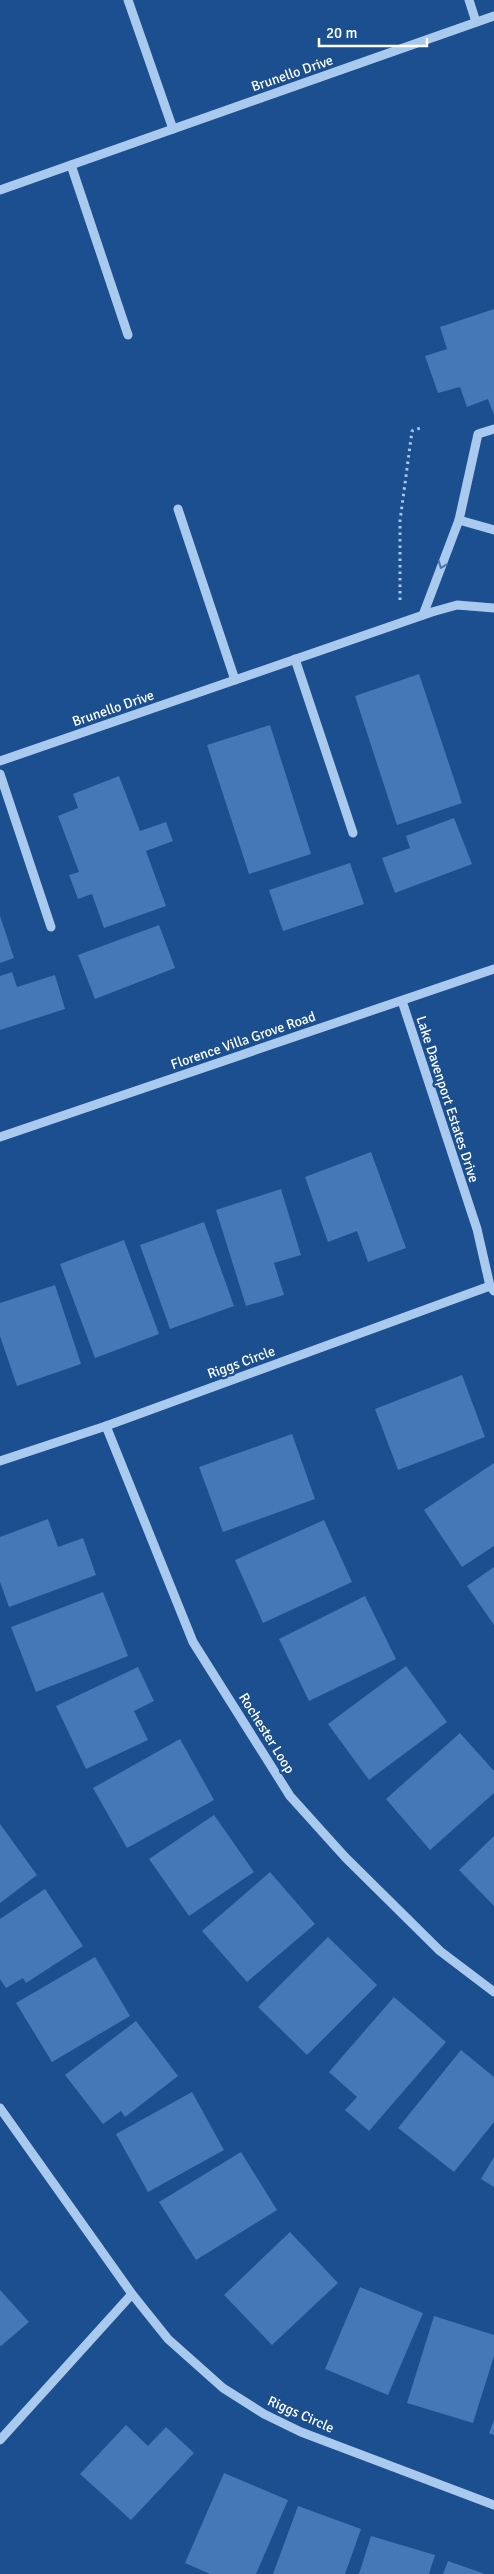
<svg xmlns="http://www.w3.org/2000/svg" width="494" height="2574" viewBox="0 0 494 2574" font-family="Signika,sans-serif">
<style>
.building{fill:#4478b7}
.lines{fill:none;stroke-linecap:round;stroke-linejoin:round}
.path{stroke:#a9c9ee;stroke-width:3;stroke-dasharray:2.5 4;stroke-linecap:butt}
.minor{stroke:#a9c9ee;stroke-width:9}
.oneway{stroke:#4674ac}
.labels{text-anchor:middle;stroke-width:5;stroke-linejoin:round;paint-order:stroke}
.street-label{font-size:14px;fill:#fff;stroke:#1b4f8f}
</style>
<rect width="100%" height="100%" fill="#1b4f8f"/>
<g class="building">
<path d="M 494,309 L 494,415 L 488,399 L 467,407 L 460,387 L 438,393 L 425,356 L 447,349 L 440,327 Z"/>
<path d="M 419,674 L 462,803 L 397,825 L 355,696 Z"/>
<path d="M 270,725 L 311,854 L 249,874 L 207,745 Z"/>
<path d="M 119,776 L 140,831 L 166,822 L 173,841 L 146,851 L 166,906 L 104,928 L 92,894 L 78,899 L 69,875 L 79,872 L 58,816 L 78,808 L 73,794 Z"/>
<path d="M 454,818 L 472,864 L 395,893 L 382,858 L 410,848 L 406,836 Z"/>
<path d="M 350,863 L 364,904 L 283,931 L 269,890 Z"/>
<path d="M 0,916 L 14,958 L 0,963 Z"/>
<path d="M 159,925 L 175,968 L 95,999 L 78,955 Z"/>
<path d="M 12,972 L 17,987 L 55,975 L 65,1009 L 0,1030 L 0,976 Z"/>
<path d="M 371,1152 L 406,1248 L 368,1262 L 357,1231 L 328,1242 L 305,1177 Z"/>
<path d="M 281,1189 L 301,1255 L 274,1263 L 284,1295 L 246,1306 L 216,1210 Z"/>
<path d="M 204,1222 L 234,1306 L 170,1329 L 140,1245 Z"/>
<path d="M 124,1240 L 159,1334 L 95,1358 L 60,1264 Z"/>
<path d="M 55,1285 L 81,1364 L 17,1386 L 0,1336 L 0,1303 Z"/>
<path d="M 462,1375 L 485,1437 L 398,1470 L 375,1409 Z"/>
<path d="M 292,1434 L 315,1499 L 223,1532 L 199,1467 Z"/>
<path d="M 494,1463 L 494,1546 L 462,1567 L 424,1510 Z"/>
<path d="M 48,1519 L 58,1547 L 83,1538 L 96,1575 L 9,1607 L 0,1582 L 0,1537 Z"/>
<path d="M 324,1520 L 352,1582 L 263,1623 L 235,1560 Z"/>
<path d="M 494,1567 L 494,1625 L 467,1586 Z"/>
<path d="M 103,1592 L 128,1656 L 36,1692 L 11,1627 Z"/>
<path d="M 365,1596 L 396,1659 L 309,1701 L 279,1639 Z"/>
<path d="M 406,1666 L 447,1722 L 369,1780 L 328,1724 Z"/>
<path d="M 138,1667 L 154,1701 L 134,1711 L 148,1740 L 86,1769 L 56,1706 Z"/>
<path d="M 460,1733 L 494,1771 L 494,1793 L 430,1850 L 386,1799 Z"/>
<path d="M 180,1739 L 214,1800 L 127,1848 L 93,1788 Z"/>
<path d="M 214,1815 L 254,1872 L 189,1916 L 149,1859 Z"/>
<path d="M 0,1824 L 37,1875 L 0,1903 Z"/>
<path d="M 494,1836 L 494,1906 L 459,1870 Z"/>
<path d="M 270,1872 L 315,1924 L 247,1982 L 202,1931 Z"/>
<path d="M 45,1889 L 83,1946 L 26,1983 L 23,1978 L 6,1988 L 0,1979 L 0,1919 Z"/>
<path d="M 328,1937 L 377,1985 L 307,2055 L 258,2007 Z"/>
<path d="M 95,1957 L 130,2016 L 52,2062 L 16,2003 Z"/>
<path d="M 394,1997 L 446,2042 L 369,2131 L 345,2110 L 357,2097 L 329,2072 Z"/>
<path d="M 136,2021 L 178,2076 L 125,2117 L 121,2111 L 103,2124 L 65,2075 Z"/>
<path d="M 461,2050 L 494,2077 L 494,2122 L 454,2172 L 398,2128 Z"/>
<path d="M 192,2092 L 224,2150 L 148,2192 L 116,2134 Z"/>
<path d="M 241,2152 L 277,2210 L 196,2260 L 159,2202 Z"/>
<path d="M 494,2157 L 494,2187 L 481,2179 Z"/>
<path d="M 290,2232 L 338,2283 L 272,2345 L 224,2295 Z"/>
<path d="M 360,2287 L 423,2313 L 388,2395 L 325,2369 Z"/>
<path d="M 0,2290 L 29,2322 L 1,2346 L 0,2345 Z"/>
<path d="M 434,2316 L 494,2335 L 494,2356 L 473,2423 L 407,2403 Z"/>
<path d="M 494,2420 L 494,2435 L 489,2433 Z"/>
<path d="M 126,2425 L 148,2446 L 166,2427 L 194,2453 L 131,2520 L 80,2474 Z"/>
<path d="M 224,2473 L 288,2500 L 256,2574 L 210,2574 L 185,2563 Z"/>
<path d="M 298,2506 L 361,2529 L 345,2574 L 273,2574 Z"/>
<path d="M 371,2536 L 435,2555 L 429,2574 L 359,2574 Z"/>
<path d="M 448,2561 L 485,2574 L 443,2574 Z"/>
</g>
<g class="lines">
<path class="path" d="M 400,600 L 400,521 L 412,431 L 423,427"/>
<g class="minor">
<path d="M 128,0 L 173,129"/>
<path d="M 469,0 L 476,22"/>
<path d="M 71,165 L 128,335"/>
<path d="M 0,190 L 494,16"/>
<path d="M 178,509 L 235,680"/>
<path d="M 459,520 L 494,530"/>
<path d="M 423,615 L 459,520 L 478,434 L 494,429"/>
<path d="M 295,659 L 353,833"/>
<path d="M 0,761 L 432,612 L 457,605 L 494,608"/>
<path d="M 0,774 L 51,927"/>
<path d="M 402,1001 L 477,1229 L 490,1286 L 494,1291"/>
<path d="M 0,1137 L 494,969"/>
<path d="M 106,1426 L 193,1642 L 290,1796 L 345,1857 L 440,1951 L 494,1992"/>
<path d="M 0,1461 L 106,1426 L 490,1286"/>
<path d="M 0,2108 L 132,2294 L 168,2339 L 223,2388 L 264,2414 L 301,2432 L 494,2505"/>
<path d="M 0,2440 L 132,2294"/>
</g>
</g>
<defs><path id="oneway-chevron" d="M-2-3.5L2.5 0L-2 3.5" fill="none" stroke-width="1.6" stroke-linecap="round" stroke-linejoin="round" transform="scale(1.25)"/></defs>
<use class="oneway" href="#oneway-chevron" transform="translate(442 565) rotate(111)"/>
<g class="labels">
<g class="street-label">
<text transform="translate(292 73) rotate(-19)" y="5">Brunello Drive</text>
<text transform="translate(113 708) rotate(-19)" y="5">Brunello Drive</text>
<text transform="translate(243 1040) rotate(-19)" y="5">Florence Villa Grove Road</text>
<text transform="translate(448 1099) rotate(72)" y="5">Lake Davenport Estates Drive</text>
<text transform="translate(241 1362) rotate(-20)" y="5">Riggs Circle</text>
<text transform="translate(267 1733) rotate(58)" y="5">Rochester Loop</text>
<text transform="translate(301 2414) rotate(24)" y="5">Riggs Circle</text>
</g>
</g>
<path d="M319 38v8h108v-8" fill="none" stroke="#ffffff" stroke-width="2.5"/>
<text x="326" y="38" font-size="15" fill="#ffffff" stroke="#1b4f8f" stroke-width="4" paint-order="stroke">20 m</text>
</svg>
